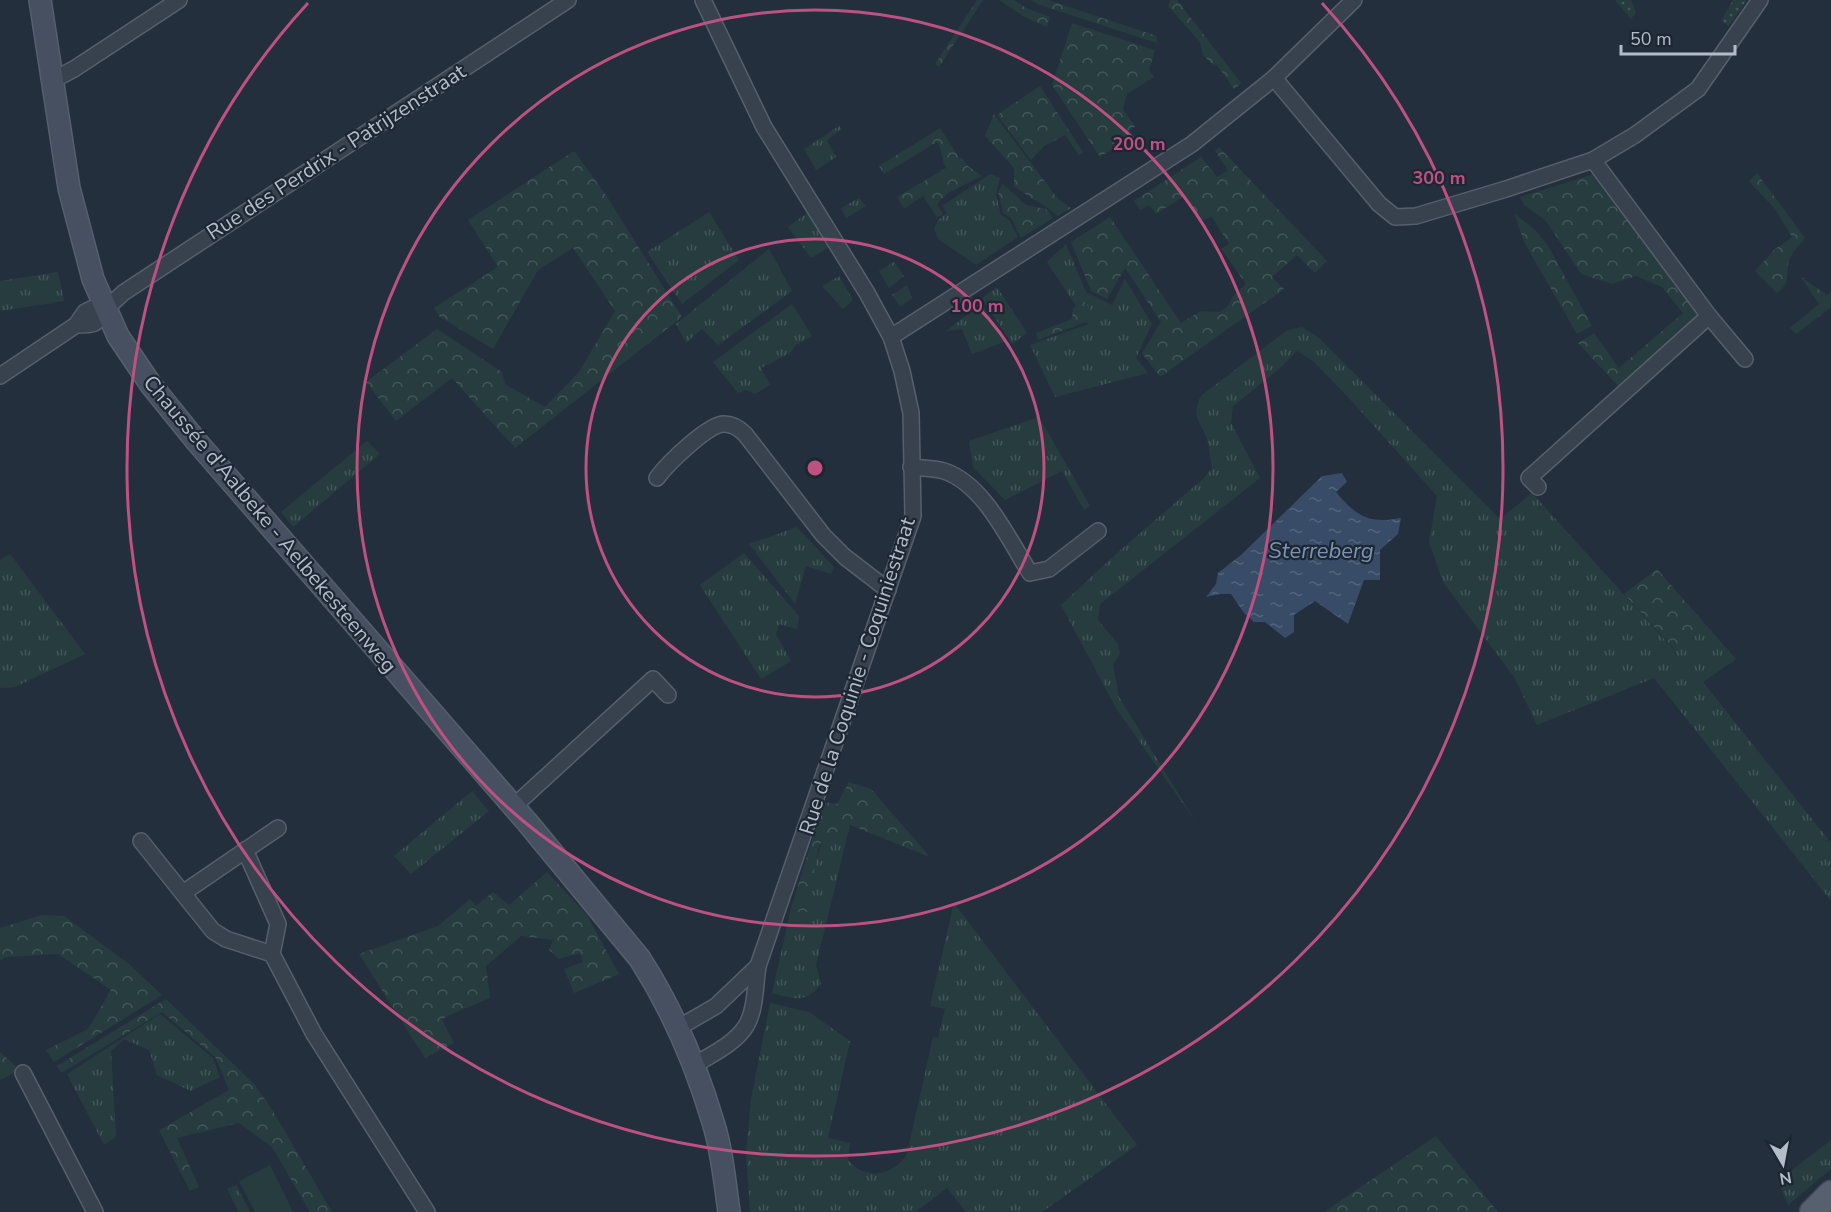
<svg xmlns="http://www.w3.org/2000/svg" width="1831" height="1212" viewBox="0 0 1831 1212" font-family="'Nunito Sans',sans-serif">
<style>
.grass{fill:url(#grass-tufts)}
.forest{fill:url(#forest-crowns)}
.park{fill:url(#park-dots)}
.pitch{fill:#263c3f}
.water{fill:url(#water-ripples)}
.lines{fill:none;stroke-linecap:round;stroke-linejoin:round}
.street-casing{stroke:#565f6c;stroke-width:18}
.secondary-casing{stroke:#565f6c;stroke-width:24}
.primary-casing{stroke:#414a57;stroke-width:27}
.street{stroke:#38414e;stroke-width:15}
.secondary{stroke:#465061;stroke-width:21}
.primary{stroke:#56606e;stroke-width:24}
.ring{fill:none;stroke:#bd5182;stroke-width:3}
.labels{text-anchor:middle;stroke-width:4.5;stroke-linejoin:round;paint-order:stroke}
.street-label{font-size:21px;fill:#b4bcc9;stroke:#1d2633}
.water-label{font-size:22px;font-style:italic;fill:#7c92b1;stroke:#1d2633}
.centre{fill:#bd5182;stroke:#1d2633;stroke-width:3}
.ring-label{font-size:18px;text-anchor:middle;font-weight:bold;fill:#bd5182;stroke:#1d2633;stroke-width:4.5;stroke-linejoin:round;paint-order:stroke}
</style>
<defs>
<pattern id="grass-tufts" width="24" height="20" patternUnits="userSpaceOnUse" patternTransform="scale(1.5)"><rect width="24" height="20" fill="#263c3f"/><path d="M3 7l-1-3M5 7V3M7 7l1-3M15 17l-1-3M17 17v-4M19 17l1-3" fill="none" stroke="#435659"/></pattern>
<pattern id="forest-crowns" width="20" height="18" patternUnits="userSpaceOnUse" patternTransform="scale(1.5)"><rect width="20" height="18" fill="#263c3f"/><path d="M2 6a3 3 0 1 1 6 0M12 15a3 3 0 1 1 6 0" fill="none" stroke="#435659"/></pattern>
<pattern id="park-dots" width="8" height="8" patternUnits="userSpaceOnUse" patternTransform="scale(1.5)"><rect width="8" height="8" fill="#263c3f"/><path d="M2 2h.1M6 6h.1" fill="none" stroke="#435659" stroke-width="1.8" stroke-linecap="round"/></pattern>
<pattern id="water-ripples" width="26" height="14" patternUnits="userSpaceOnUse" patternTransform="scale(1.5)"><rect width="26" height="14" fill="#394c67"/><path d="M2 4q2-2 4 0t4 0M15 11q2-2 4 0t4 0" fill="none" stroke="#53647b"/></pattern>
</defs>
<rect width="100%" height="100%" fill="#242f3e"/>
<g class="grass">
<path d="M 839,126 L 842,129 L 827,140 L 836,157 L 816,170 L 804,149 Z"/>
<path d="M 990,174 L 1000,178 L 996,194 L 1001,215 L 1009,220 L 1018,237 L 976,265 L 938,239 L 934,229 L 938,220 L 947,213 L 942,206 Z"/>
<path d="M 859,198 L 866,206 L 846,218 L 841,208 Z"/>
<path d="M 709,212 L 739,260 L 682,304 L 647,252 Z"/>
<path d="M 807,213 L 828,248 L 811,258 L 788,227 Z"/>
<path d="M 1066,244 L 1086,292 L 1112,305 L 1125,279 L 1152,324 L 1136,358 L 1148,373 L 1055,397 L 1030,345 L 1088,324 L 1047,262 Z"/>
<path d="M 769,249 L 792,291 L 718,345 L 702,329 L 686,343 L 676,324 Z"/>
<path d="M 894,262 L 904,276 L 889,288 L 879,271 Z"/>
<path d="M 58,272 L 64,301 L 0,311 L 0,281 Z"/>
<path d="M 839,276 L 853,300 L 843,309 L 822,286 Z"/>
<path d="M 907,285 L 912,298 L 900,307 L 892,295 Z"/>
<path d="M 997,287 L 1027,333 L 1012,344 L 982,298 Z"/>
<path d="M 792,304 L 812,336 L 796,345 L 790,353 L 761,368 L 770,385 L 755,394 L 745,390 L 738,393 L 713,362 Z"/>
<path d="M 981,304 L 1006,341 L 972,354 L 962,329 L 946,331 Z"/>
<path d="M 1302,327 L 1318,337 L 1500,519 L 1532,493 L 1674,650 L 1706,625 L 1736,659 L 1703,682 L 1831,843 L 1831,901 L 1654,678 L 1537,725 L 1514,677 L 1443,582 L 1429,542 L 1437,496 L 1348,397 L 1313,361 L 1297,351 L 1279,369 L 1233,406 L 1231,423 L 1260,478 L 1100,604 L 1098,620 L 1118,644 L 1120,654 L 1113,664 L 1119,697 L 1195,821 L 1116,708 L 1061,605 L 1117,553 L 1204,478 L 1212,468 C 1210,459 1210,448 1207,439 C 1200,420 1190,416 1202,395 L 1286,331 Z"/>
<path d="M 1039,417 L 1090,506 L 1084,510 L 1062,471 L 1005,500 L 973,467 L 969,441 Z"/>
<path d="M 367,441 L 380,454 L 293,527 L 281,512 Z"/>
<path d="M 797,527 L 834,567 L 831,574 L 806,566 L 795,604 L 749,544 Z"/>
<path d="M 744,553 L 799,616 L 797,629 L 779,624 L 776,635 L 791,661 L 761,679 L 700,585 Z"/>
<path d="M 10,554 L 85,654 L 15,687 L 0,688 L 0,560 Z"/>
<path d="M 472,791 L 489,811 L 411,874 L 394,856 Z"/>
<path d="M 850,825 L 816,965 L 821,984 C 805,1004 794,999 772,993 L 791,908 L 800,913 L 823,838 Z"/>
<path d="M 954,903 L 1137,1145 L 1042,1212 L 966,1212 L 947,1188 L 916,1212 L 750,1212 L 746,1152 L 751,1099 L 770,1003 L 809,1012 L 850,1041 L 828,1138 L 850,1143 L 848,1160 C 865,1181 894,1176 907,1154 L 933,1037 L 938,1038 L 945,1009 L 930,1006 Z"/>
<path d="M 160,1014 L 213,1058 L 220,1077 L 191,1091 L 157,1075 L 149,1050 L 124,1039 L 111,1051 L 116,1137 L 104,1145 L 67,1074 Z"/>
<path d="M 1831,1140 L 1831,1169 L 1788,1205 L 1778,1181 Z"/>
<path d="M 236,1185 L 250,1212 L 239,1212 L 227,1189 Z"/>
</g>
<g class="forest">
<path d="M 977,0 L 983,0 L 939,67 L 935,64 Z"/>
<path d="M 999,0 L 1014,0 L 1026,8 L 1050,17 L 1047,27 L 1023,16 Z"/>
<path d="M 1031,0 L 1048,0 L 1157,36 L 1157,43 L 1037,4 Z"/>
<path d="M 1170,0 L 1177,0 L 1241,83 L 1234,89 L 1217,65 L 1212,64 L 1203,55 L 1200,42 L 1168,6 Z"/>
<path d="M 1072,23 L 1155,50 L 1149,70 L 1154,77 L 1127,94 L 1123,109 L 1135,127 L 1130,130 L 1133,136 L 1100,157 L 1052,85 Z"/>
<path d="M 1040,86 L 1083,152 L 1079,155 L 1065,135 L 1044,146 L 1031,160 L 997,115 Z"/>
<path d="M 994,114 L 1058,199 L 1071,208 L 1058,216 C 1044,204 1028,197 1014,186 L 1014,168 L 985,136 Z"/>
<path d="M 940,128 L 960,159 L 962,158 L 968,166 L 982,176 L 948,193 L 937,204 L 943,214 L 937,218 L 923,196 L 904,209 L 897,197 L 946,168 C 941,159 943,151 937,142 L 884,174 L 879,166 Z"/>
<path d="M 1219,147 L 1327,261 L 1315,273 L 1297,255 L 1272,277 L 1284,289 L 1160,377 L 1142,353 L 1161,322 L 1125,268 L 1107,299 L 1091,291 L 1071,242 L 1110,217 L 1181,323 L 1201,311 L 1220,312 L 1228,306 L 1233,296 L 1246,284 L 1221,249 L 1229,244 L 1212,217 L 1201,220 L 1184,196 L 1156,214 L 1149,205 L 1140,210 L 1134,201 L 1201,157 L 1217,177 L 1228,170 L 1215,151 Z"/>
<path d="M 574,151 L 606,195 L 682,317 L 515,448 L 452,378 L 396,421 L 366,382 L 437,329 L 502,372 L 505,384 L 545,407 L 579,372 L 615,311 L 573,248 L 538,270 L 493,349 L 440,317 L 434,308 L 498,267 L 468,220 Z"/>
<path d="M 1597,173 L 1702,318 L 1621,389 L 1578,343 L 1594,333 L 1619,368 L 1683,313 L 1662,287 L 1636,276 L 1612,284 L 1581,274 L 1546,221 L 1524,205 L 1520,197 Z"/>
<path d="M 1757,173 L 1805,238 C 1801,244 1793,251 1790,258 C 1784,272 1793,282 1777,293 L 1755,271 L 1775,249 L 1792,237 L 1775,209 L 1749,181 Z"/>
<path d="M 1003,184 L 1026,205 L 1046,209 L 1053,218 L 1021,238 L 1011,218 L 1003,213 L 998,191 Z"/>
<path d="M 1514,213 L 1535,230 L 1547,244 L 1592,326 L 1577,334 L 1524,242 Z"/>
<path d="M 1801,277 L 1827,295 L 1831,292 L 1831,307 L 1796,334 L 1790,328 L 1819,304 Z"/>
<path d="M 1084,301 L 1097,318 L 1038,340 L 1036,333 L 1072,319 L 1073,308 Z"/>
<path d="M 1657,569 L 1706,625 L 1675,650 L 1624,594 Z"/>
<path d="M 849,782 L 871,789 L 930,857 L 850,825 L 823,839 L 818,849 L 807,912 L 800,913 L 791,908 L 824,802 L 837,804 Z"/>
<path d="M 547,872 L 587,915 L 619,974 L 574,993 L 564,969 L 583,962 L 580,953 L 559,959 L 549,950 L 553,940 L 521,936 L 486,966 L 490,998 L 447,1016 L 442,1020 L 454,1043 L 425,1058 L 359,954 L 438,926 L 470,899 L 476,906 L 493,892 L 509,905 Z"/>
<path d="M 42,915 L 64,916 L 129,964 L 162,995 L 54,1062 L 46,1050 L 88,1029 L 111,990 L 58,954 L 7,957 L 0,960 L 0,928 Z"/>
<path d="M 166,999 L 254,1084 L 273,1111 L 332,1212 L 310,1212 L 272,1147 L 239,1123 L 177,1138 L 199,1187 L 190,1191 L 159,1130 L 229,1090 L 215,1057 L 162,1012 L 61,1073 L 57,1066 Z"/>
<path d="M 0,1052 L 20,1070 L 0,1080 Z"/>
<path d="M 1436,1136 L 1498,1212 L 1324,1212 Z"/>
</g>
<g class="park">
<path d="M 1615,0 L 1631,0 L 1636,12 L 1631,19 Z"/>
<path d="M 1733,0 L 1747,0 L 1729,26 L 1721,21 Z"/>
</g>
<path class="pitch" d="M 270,1165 L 293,1212 L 255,1212 L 239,1181 Z"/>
<path class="water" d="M 1342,473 L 1347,482 L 1336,492 C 1357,517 1369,524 1401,518 L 1398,534 L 1380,550 L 1380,580 L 1364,580 L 1348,624 L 1315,601 L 1294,615 L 1294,632 L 1285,638 L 1265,622 L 1254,622 L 1244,613 L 1231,594 L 1220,594 L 1206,597 L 1216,584 L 1218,573 L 1241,555 L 1322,476 Z"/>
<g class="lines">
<g class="street-casing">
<g id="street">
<path d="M 1274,78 L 1379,204 L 1395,217 L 1416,216 L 1506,189 L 1593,160 L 1635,135 L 1698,89 L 1760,0"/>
<path d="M 53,80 L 74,69 L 179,0"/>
<path d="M 1709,316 L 1745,359"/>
<path d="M 76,325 C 100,325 94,324 108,307 C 113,302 118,298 123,293 L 568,0"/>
<path d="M 891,337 L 1192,144 L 1274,78 L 1354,0"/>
<path d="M 0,376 L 76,325 L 85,312 L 91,309 L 107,308"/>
<path d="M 911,467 C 921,468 934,468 944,471 C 984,484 1009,540 1030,573 L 1049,569 L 1098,531"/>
<path d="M 657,478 C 667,464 708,424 724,424 C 733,424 739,428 745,434 L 823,535 L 845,557 L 888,590"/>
<path d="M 1538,487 L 1529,478 L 1709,316 L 1593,160"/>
<path d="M 513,807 L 653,679 L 668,695"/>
<path d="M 141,841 L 213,931 L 226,939 L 272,954"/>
<path d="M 245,850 L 278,924 L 272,954 L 314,1034 L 427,1212"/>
<path d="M 183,893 L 278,828"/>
<path d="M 678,1028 L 716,1006 L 758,966"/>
<path d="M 693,1066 C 710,1055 735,1044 746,1026 C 756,1010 755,984 758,966 L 913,516 L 911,413 L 902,371 L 891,337 L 867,293 L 764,127 L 703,0"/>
<path d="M 23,1073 L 95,1212"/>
</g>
</g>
<g class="secondary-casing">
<path id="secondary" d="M 40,0 L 69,188 L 93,279 L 118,336 L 151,385 L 197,442 L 527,822 L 640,959 C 672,1009 696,1065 713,1122 C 722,1150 725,1183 729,1212"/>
</g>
<g class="primary-casing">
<path id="primary" d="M 1812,1212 L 1831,1193"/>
</g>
<use href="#street" class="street"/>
<use href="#secondary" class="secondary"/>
<use href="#primary" class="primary"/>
</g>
<g class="ring">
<circle cx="815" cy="468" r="229"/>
<circle cx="815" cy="468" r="458"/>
<path d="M1322 3A688 688 0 1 1 308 3"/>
</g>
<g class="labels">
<g class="street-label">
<text transform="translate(336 152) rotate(-33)" y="7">Rue des Perdrix - Patrijzenstraat</text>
<text transform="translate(270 524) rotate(50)" y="7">Chaussée d'Aalbeke - Aelbekesteenweg</text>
<text transform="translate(857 676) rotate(-72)" y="7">Rue de la Coquinie - Coquiniestraat</text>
</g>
<g class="water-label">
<text x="1321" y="558">Sterreberg</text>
</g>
</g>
<circle cx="815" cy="468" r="9" class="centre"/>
<g class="ring-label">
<text x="1139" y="150">200 m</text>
<text x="1439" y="184">300 m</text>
<text x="977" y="312">100 m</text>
</g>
<g transform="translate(1783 1164) rotate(170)" stroke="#1d2633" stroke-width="4.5" paint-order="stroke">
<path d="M0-4.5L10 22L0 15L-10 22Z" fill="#b4bcc9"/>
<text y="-9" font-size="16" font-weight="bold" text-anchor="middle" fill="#b4bcc9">N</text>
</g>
<path d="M1621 45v9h114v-9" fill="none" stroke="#b4bcc9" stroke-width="3"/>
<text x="1630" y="45" font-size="18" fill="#b4bcc9" stroke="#1d2633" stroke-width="4.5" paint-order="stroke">50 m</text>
</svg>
